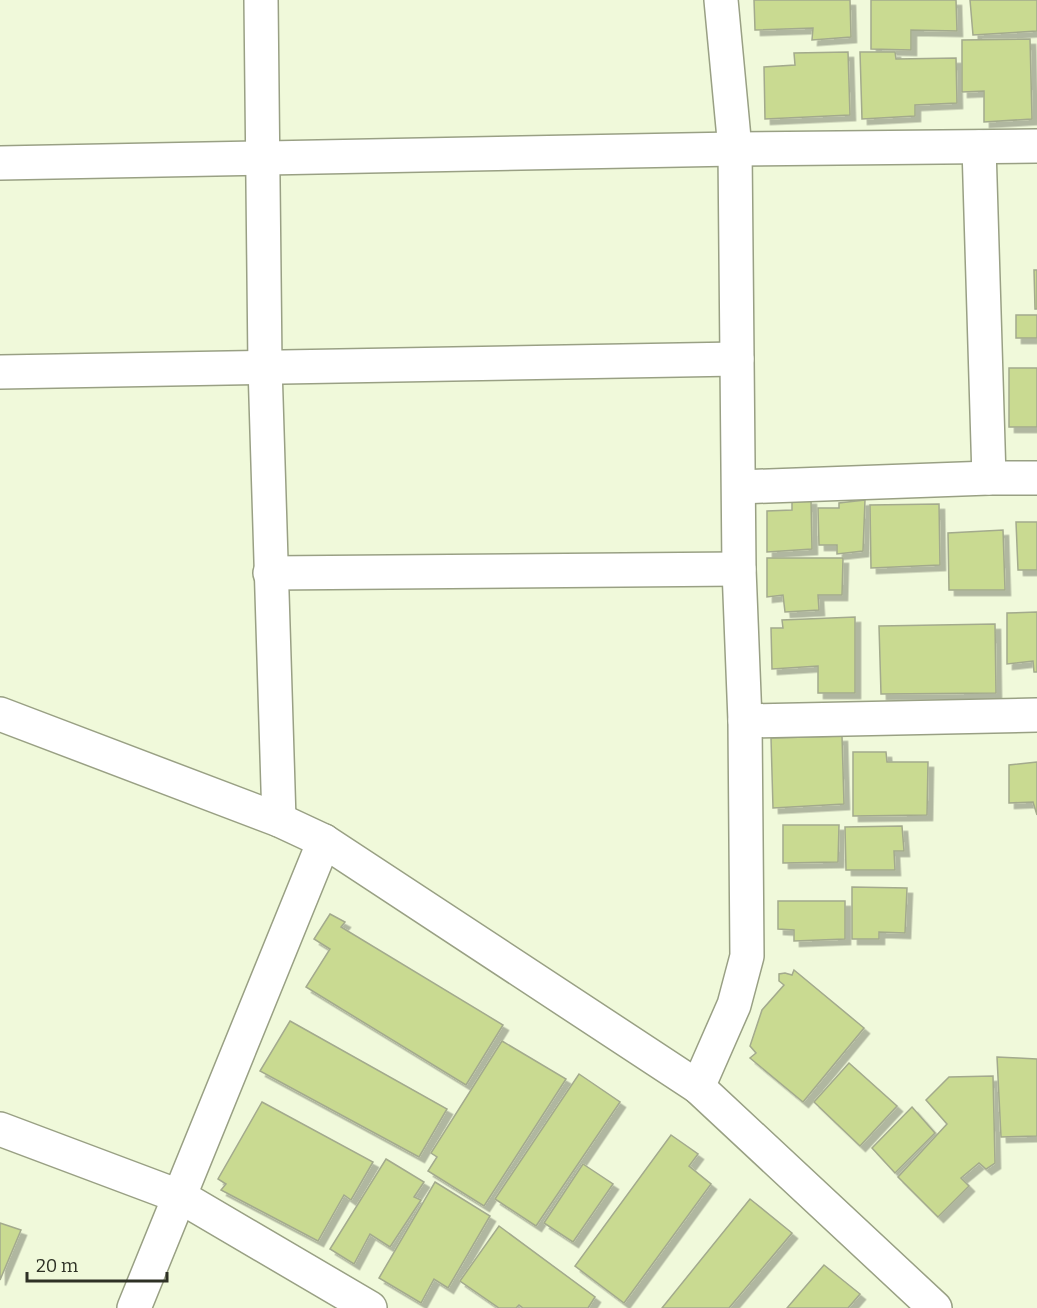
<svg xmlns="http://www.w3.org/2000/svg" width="1037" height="1308" viewBox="0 0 1037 1308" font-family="Bitter,serif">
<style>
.building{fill:#c9da91;stroke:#a3aa8d;stroke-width:1.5;filter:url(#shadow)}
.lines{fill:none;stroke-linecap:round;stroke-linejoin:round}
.street-casing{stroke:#99a084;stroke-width:36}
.secondary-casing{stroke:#99a084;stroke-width:36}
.street{stroke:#fff;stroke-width:33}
.secondary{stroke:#fff;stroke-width:33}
</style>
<defs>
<filter id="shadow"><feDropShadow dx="5.5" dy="5.5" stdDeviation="0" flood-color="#0004"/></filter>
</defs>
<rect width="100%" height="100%" fill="#f0f9da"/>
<g class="building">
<path d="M 754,0 L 850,0 L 851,37 L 812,40 L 813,28 L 755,30 Z"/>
<path d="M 871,0 L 956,0 L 957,31 L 911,30 L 911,50 L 871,49 Z"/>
<path d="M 970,0 L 1037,0 L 1037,31 L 973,35 Z"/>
<path d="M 1030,39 L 1032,119 L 984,122 L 984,91 L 962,92 L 962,40 Z"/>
<path d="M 848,52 L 850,115 L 765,119 L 764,67 L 795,65 L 794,53 Z"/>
<path d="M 860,52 L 895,52 L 896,59 L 956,58 L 957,103 L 915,105 L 915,116 L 862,119 Z"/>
<path d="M 1034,270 L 1037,270 L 1037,309 L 1035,309 Z"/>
<rect x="1016" y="315" width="21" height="23"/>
<rect x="1009" y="368" width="28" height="59"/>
<path d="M 792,499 L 811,499 L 812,549 L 767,552 L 767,511 L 792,510 Z"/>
<path d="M 865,500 L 863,551 L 837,554 L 837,545 L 819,545 L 818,508 L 839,508 L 839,503 Z"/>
<path d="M 939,504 L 940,565 L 871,568 L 870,505 Z"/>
<path d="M 1016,522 L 1037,522 L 1037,570 L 1018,570 Z"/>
<path d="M 1003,530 L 1005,590 L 949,590 L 948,533 Z"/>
<path d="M 767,558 L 843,558 L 842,595 L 818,595 L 819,610 L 785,612 L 783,595 L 767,597 Z"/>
<path d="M 1037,612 L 1037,672 L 1034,672 L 1033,661 L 1007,664 L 1007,613 Z"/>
<path d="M 855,617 L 855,693 L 818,693 L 818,666 L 772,669 L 771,628 L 783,628 L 782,620 Z"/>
<path d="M 995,624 L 996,693 L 881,694 L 879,626 Z"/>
<path d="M 842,736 L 844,804 L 773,808 L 771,738 Z"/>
<path d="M 853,752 L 886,752 L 887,762 L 928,762 L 927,815 L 853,816 Z"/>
<path d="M 1037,762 L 1037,815 L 1033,802 L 1009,803 L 1009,765 Z"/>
<path d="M 783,825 L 839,825 L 838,862 L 783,863 Z"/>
<path d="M 902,826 L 904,851 L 894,851 L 895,870 L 846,870 L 845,827 Z"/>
<path d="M 852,887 L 907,888 L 905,933 L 879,932 L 879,939 L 852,939 Z"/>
<path d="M 778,901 L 845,901 L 845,939 L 794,941 L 794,930 L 778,929 Z"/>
<path d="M 330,914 L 345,922 L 341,927 L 503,1025 L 466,1085 L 306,987 L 330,949 L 314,939 Z"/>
<path d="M 794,970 L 864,1028 L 803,1102 L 750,1058 L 756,1053 L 750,1046 L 762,1010 L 784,985 L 779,981 L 779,974 L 785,973 L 792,975 Z"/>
<path d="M 290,1021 L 447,1109 L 419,1157 L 260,1071 Z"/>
<path d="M 502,1041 L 566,1079 L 484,1206 L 428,1171 L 437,1157 L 431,1153 Z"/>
<path d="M 997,1057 L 1037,1059 L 1037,1136 L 1001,1137 Z"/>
<path d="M 849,1063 L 897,1106 L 860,1146 L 814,1102 Z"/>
<path d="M 579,1074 L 620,1102 L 536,1226 L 495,1199 Z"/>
<path d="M 993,1076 L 995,1163 L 986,1169 L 979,1163 L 961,1178 L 969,1186 L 938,1217 L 898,1177 L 947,1124 L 926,1100 L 949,1077 Z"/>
<path d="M 262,1102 L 373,1162 L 351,1200 L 344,1195 L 318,1241 L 221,1190 L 226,1184 L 218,1179 Z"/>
<path d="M 912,1107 L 935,1133 L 895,1173 L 872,1148 Z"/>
<path d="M 671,1135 L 698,1154 L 689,1166 L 711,1184 L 624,1303 L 575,1266 Z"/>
<path d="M 386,1159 L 424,1182 L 414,1197 L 421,1200 L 390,1247 L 370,1234 L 354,1264 L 330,1249 Z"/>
<path d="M 583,1164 L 613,1184 L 573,1242 L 544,1223 Z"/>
<path d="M 435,1182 L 490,1216 L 448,1288 L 434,1279 L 421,1303 L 379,1278 Z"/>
<path d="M 750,1199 L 792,1233 L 729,1308 L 662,1308 Z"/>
<path d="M 0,1223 L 21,1230 L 0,1280 Z"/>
<path d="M 499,1226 L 595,1297 L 588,1308 L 523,1308 L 519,1305 L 516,1308 L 499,1308 L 460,1281 Z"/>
<path d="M 824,1265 L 860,1294 L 848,1308 L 787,1308 Z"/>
</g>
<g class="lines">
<g class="street-casing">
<g id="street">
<path d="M 261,0 L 265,366 L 279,820"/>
<path d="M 979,147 L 989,478"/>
<path d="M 0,163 L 735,149 L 1037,146"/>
<path d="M 0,372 L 737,359"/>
<path d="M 739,487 L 989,478 L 1037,478"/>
<path d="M 270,573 L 739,569"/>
<path d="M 745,721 L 1037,715"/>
<path d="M 698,1087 L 734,1005 L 747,956 L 745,721 L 739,569 L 735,149 L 721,0"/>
<path d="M 0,1129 L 181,1197 L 370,1308"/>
<path d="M 134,1308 L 324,841"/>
</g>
</g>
<g class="secondary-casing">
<path id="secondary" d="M 0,714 L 279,820 L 324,841 L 698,1087 L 935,1308"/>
</g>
<use href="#street" class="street"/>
<use href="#secondary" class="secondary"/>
</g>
<path d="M27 1272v9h140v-9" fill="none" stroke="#2e3125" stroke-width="3"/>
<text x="36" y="1272" font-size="18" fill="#2e3125" stroke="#f0f9da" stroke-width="4.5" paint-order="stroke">20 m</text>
</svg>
